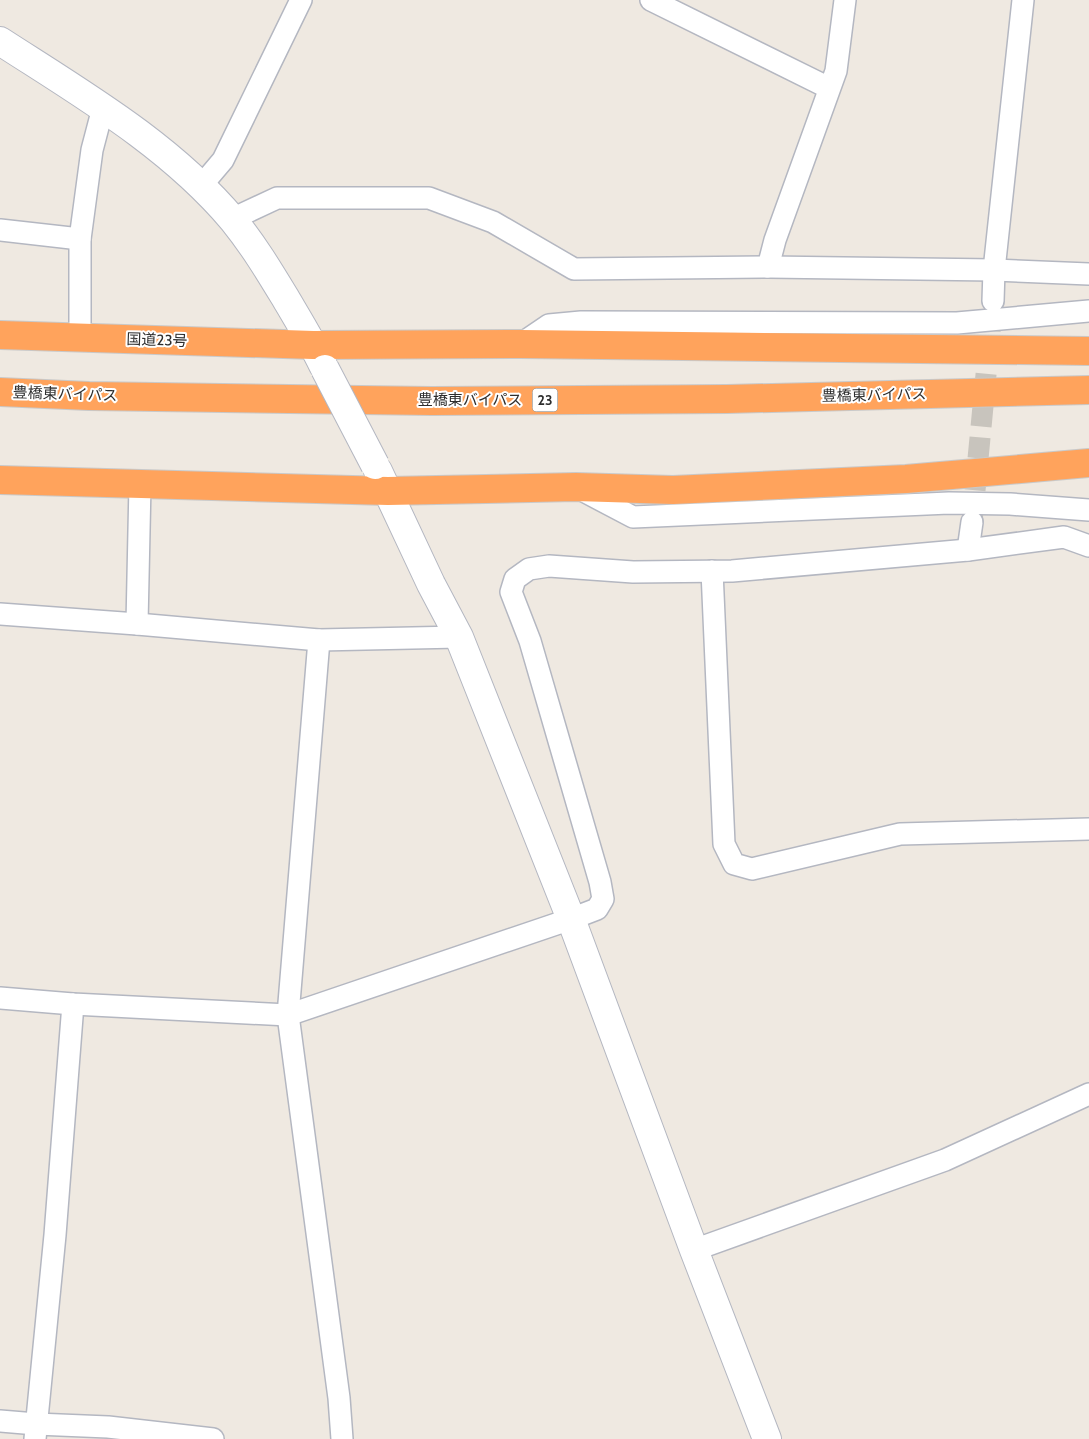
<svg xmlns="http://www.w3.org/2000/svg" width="1089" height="1439" viewBox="0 0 1089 1439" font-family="Cabin,'Noto Sans JP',sans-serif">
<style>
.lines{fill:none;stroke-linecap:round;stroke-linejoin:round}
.street-tunnel{stroke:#c8c4bd;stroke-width:21;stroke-dasharray:21 11;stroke-linecap:butt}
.street-casing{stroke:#b4b7c1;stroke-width:24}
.secondary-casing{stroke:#b4b7c1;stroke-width:30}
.highway-casing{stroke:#c9c9c9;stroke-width:30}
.street{stroke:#fff;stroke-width:21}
.secondary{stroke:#fff;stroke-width:28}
.highway{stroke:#ffa35c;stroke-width:28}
.secondary-bridge-casing{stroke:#b4b7c1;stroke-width:30;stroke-linecap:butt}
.secondary-bridge{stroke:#fff;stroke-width:28}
.labels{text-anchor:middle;stroke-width:4;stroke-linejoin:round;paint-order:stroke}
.shield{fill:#fff;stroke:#6d6d6d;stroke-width:1}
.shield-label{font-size:14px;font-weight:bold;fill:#2e2e2e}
.street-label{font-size:15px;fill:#2e2e2e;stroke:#fff}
</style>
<rect width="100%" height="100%" fill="#efe9e1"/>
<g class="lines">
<path class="street-tunnel" d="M 972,522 L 993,301"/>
<g class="street-casing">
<g id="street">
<path d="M 651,0 L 829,88"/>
<path d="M 201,186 L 223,160 L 301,0"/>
<path d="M 232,219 L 277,198 L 429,198 L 493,222 L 574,269 L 768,267 L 994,270 L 1089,274"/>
<path d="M 0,230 L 80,239"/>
<path d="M 768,267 L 775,240 L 836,71 L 845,0"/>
<path d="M 993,301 L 994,270 L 1023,0"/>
<path d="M 80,337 L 80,239 L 92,150 L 103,108"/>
<path d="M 521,344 L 549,325 L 581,322 L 957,323 L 1089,311"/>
<path d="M 578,488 L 633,517 L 949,503 L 1010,504 L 1089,510"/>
<path d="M 968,550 L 972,522"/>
<path d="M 712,571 L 724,844 L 734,864 L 752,869 L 900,834 L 1089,829"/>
<path d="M 0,614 L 137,624 L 140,484"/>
<path d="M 137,624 L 319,640 L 459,637"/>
<path d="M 319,640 L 288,1015 L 339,1398 L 342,1439"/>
<path d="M 0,998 L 73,1004 L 288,1015 L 571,919 L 597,909 L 603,899 L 600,882 L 530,641 L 511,592 L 515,579 L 529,569 L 549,566 L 633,572 L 732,571 L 968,550 L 1064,537 L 1089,546"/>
<path d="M 694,1250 L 945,1160 L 1089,1094"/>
<path d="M 0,1421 L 36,1424 L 108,1427 L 213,1439"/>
<path d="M 35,1439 L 55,1235 L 73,1004"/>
</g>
</g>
<g class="secondary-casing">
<g id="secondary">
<path d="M 0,41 C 82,94 170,145 233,220 C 254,246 269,271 286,299 C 299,321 312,342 323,365"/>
<path d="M 378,471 L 431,584 L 459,637 L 571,919 L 694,1250 L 767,1439"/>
</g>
</g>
<g class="highway-casing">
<g id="highway">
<path d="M 0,335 L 313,345 L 521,344 L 1089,351"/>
<path d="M 0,392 L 89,396 L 432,401 L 727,399 L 1089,390"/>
<path d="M 0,480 L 388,491 L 576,487 L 673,490 L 906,479 L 1089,463"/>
</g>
</g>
<use href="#street" class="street"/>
<use href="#secondary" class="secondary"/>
<use href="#highway" class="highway"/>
<g class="secondary-bridge-casing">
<path id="secondary-bridge" d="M 325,369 L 375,465"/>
</g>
<use href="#secondary-bridge" class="secondary-bridge"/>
</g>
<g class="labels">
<rect class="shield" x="532.5" y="388.5" width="25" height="23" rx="4"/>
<g class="shield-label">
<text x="545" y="405">23</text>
</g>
<g class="street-label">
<text transform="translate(157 340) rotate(2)" y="5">国道23号</text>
<text transform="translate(65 394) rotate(2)" y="5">豊橋東バイパス</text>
<text transform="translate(874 395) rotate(-1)" y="5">豊橋東バイパス</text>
<text x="470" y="405">豊橋東バイパス</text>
</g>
</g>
</svg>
